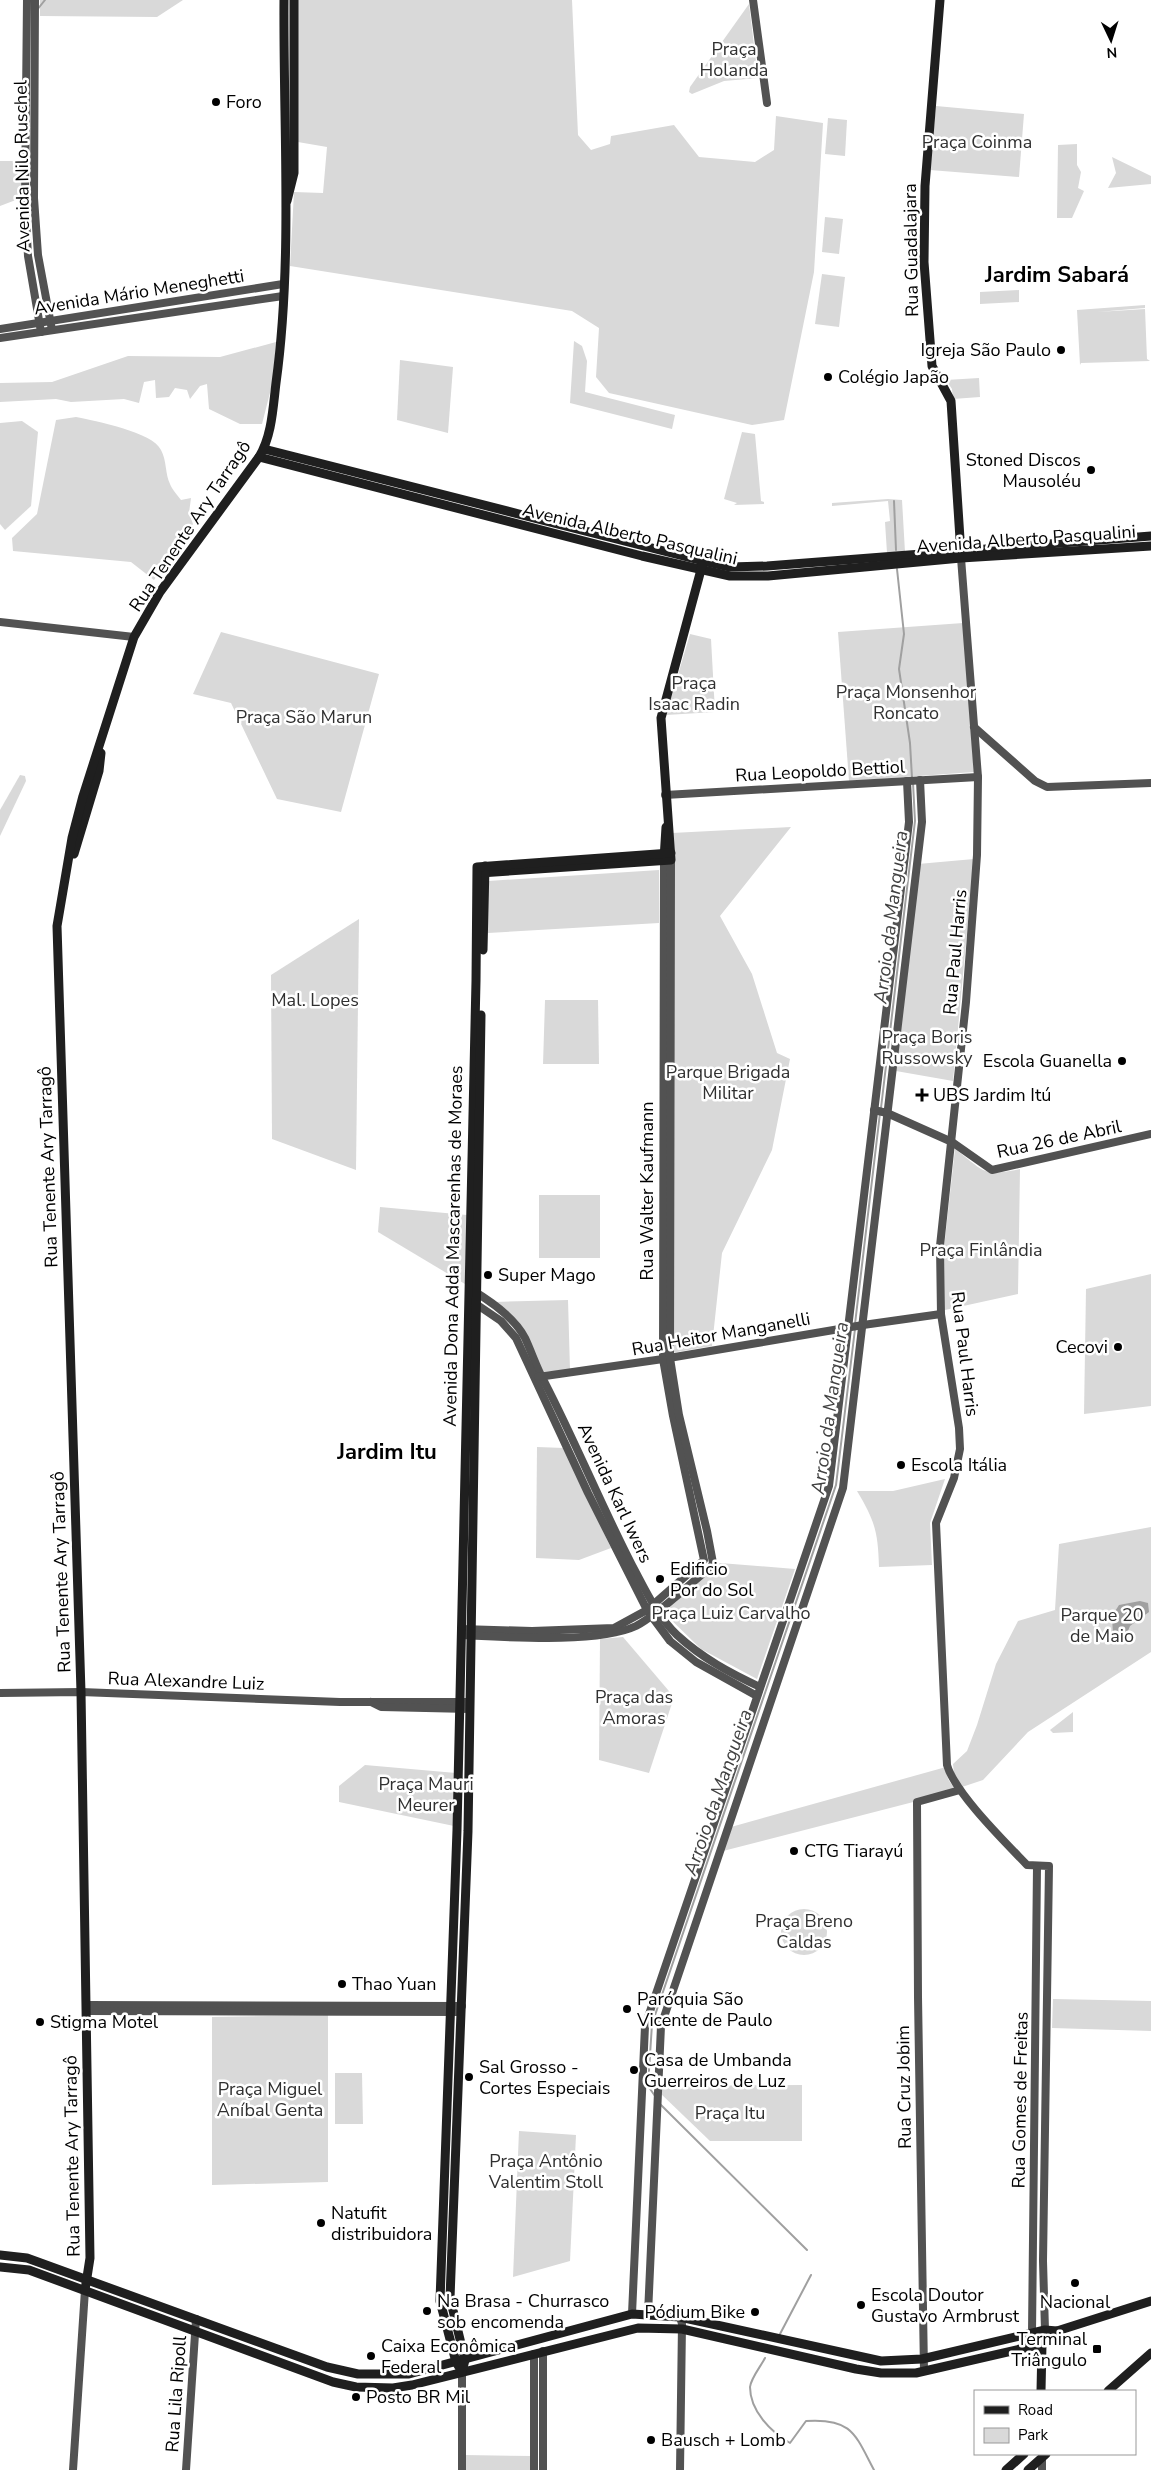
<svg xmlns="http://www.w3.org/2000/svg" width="1151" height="2470" viewBox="0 0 1151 2470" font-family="'Nunito Sans',sans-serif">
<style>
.green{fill:#d9d9d9}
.water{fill:#a0a0a0}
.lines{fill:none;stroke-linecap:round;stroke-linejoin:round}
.stream{stroke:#a0a0a0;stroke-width:2}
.tertiary{stroke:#525252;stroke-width:8}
.secondary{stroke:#1f1f1f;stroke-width:9}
.poi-dot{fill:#000;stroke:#fff;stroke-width:2}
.labels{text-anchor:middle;stroke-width:5;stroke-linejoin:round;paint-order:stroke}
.park-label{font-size:18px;fill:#303030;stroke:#fff}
.poi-label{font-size:18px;fill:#000;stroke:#fff;text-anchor:start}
.street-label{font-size:18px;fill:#000;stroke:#fff}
.water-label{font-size:19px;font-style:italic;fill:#414141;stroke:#fff}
.district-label{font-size:22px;font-weight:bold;fill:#000;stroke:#fff}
</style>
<rect width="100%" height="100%" fill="#fff"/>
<g class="green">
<path d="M 40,0 L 183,0 L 157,17 L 40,16 Z"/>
<path d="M 292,0 L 572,0 L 578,135 L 591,150 L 610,144 L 611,136 L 674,125 L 699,157 L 755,162 L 774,150 L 776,116 L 823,123 L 814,272 L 784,420 L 752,425 L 609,393 L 596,377 L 599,328 L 572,311 L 290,266 L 294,192 L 323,193 L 327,147 L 292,141 Z"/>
<path d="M 749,4 L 758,78 L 724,81 L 692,94 L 689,92 L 690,87 Z"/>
<path d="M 936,106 L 1024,114 L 1019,177 L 930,170 Z"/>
<path d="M 828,118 L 847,120 L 845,156 L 825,154 Z"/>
<path d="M 1077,144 L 1077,165 L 1081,172 L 1078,188 L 1084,191 L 1072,218 L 1057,218 L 1058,145 Z"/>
<path d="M 1112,157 L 1151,176 L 1151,184 L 1108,188 L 1116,173 Z"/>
<path d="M 0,161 L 22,161 L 21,198 L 0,206 Z"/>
<path d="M 825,217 L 843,219 L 839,254 L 822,252 Z"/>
<path d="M 822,274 L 845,277 L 839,327 L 815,324 Z"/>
<path d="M 1019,290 L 1019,302 L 980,304 L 980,292 Z"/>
<path d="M 1145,305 L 1145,308 L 1097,312 L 1145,309 L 1147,359 L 1150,361 L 1081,363 L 1080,365 L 1077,310 Z"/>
<path d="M 574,341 L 582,346 L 587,361 L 585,392 L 675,415 L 672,429 L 570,403 Z"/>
<path d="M 276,342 L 273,381 L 262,424 L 240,424 L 209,409 L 207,384 L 200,386 L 190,399 L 187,390 L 175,388 L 169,397 L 156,398 L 155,380 L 144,382 L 139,403 L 124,399 L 71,402 L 56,399 L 0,402 L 0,383 L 52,382 L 128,356 L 220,357 Z"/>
<path d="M 400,360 L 453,367 L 448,433 L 397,420 Z"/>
<path d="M 979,378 L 980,397 L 953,399 L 952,389 L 946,380 Z"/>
<path d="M 76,417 C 95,421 153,432 161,450 C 167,461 165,474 170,484 C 172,489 177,495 181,500 L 191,498 L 189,513 L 193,524 L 154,580 L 131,562 L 13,551 L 12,538 L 37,514 L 56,420 Z"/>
<path d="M 22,421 L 38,432 L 31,506 L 5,530 L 0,524 L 0,423 Z"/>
<path d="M 742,432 L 755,434 L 761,501 L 764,502 L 764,504 L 734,505 L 737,503 L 724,499 Z"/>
<path d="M 888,499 L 902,500 L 905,552 L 887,553 L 885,522 L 890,521 L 888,501 L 832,506 L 832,503 Z"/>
<path d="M 963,623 L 974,772 L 849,781 L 838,632 Z"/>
<path d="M 221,632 L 379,674 L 341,812 L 277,799 L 231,703 L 193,694 Z"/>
<path d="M 690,634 L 711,639 L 715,712 L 666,715 Z"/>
<path d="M 20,775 L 25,776 L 26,781 L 0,836 L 0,810 Z"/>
<path d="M 791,827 L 720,916 L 752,974 L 777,1053 L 790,1059 L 772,1150 L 722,1253 L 712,1346 L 671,1353 L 672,833 Z"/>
<path d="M 974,859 L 953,1081 L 896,1071 L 918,864 Z"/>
<path d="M 659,870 L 659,923 L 488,933 L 488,881 Z"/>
<path d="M 359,919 L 356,1170 L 272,1139 L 271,975 Z"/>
<path d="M 545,1000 L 598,1000 L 599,1064 L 543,1064 Z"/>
<path d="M 955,1149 C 984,1171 982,1177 1020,1169 L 1018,1294 L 945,1310 L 944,1248 Z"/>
<rect x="539" y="1195" width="61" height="63"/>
<path d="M 380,1207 L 467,1215 L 465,1284 L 378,1232 Z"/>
<path d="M 1151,1274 L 1151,1406 L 1084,1414 L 1086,1289 Z"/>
<path d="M 568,1300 L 570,1370 L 542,1372 L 527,1335 L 494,1302 Z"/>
<path d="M 537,1447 L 564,1448 L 611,1548 L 579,1560 L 536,1558 Z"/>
<path d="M 945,1479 L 930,1523 L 932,1565 L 879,1567 C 878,1532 875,1521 857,1491 L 893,1491 Z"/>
<path d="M 1151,1527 L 1151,1652 L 1028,1732 L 983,1780 L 962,1787 L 954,1774 L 953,1764 L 967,1751 L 977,1725 L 996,1664 L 1018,1621 L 1055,1610 L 1059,1544 Z"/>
<path d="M 720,1563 L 795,1569 L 757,1679 L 701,1649 L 662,1611 Z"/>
<path d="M 623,1637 L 674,1697 L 649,1773 L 599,1760 L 600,1639 Z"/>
<path d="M 1073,1712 L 1073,1732 L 1053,1733 L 1050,1730 Z"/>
<path d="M 365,1765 L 456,1773 L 454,1826 L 339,1802 L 339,1786 Z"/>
<path d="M 946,1767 L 948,1779 L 956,1791 L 723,1851 L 731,1827 Z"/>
<circle cx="804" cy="1932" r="23"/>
<path d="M 1053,1999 L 1151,2001 L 1151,2031 L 1052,2028 Z"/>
<path d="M 328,2015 L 328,2182 L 212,2185 L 212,2017 Z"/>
<path d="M 335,2073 L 362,2073 L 363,2124 L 335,2124 Z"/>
<path d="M 802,2085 L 802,2141 L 710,2141 L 659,2092 L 659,2086 Z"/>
<path d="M 519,2131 L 576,2135 L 570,2261 L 513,2277 Z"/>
<path d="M 465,2455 L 533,2456 L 533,2470 L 465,2470 Z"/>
</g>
<path class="water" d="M 1140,1601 L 1148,1603 L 1149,1612 L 1130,1626 L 1125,1638 L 1119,1640 L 1113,1635 L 1112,1616 L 1119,1605 Z"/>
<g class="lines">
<g class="stream">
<path d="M 37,10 L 45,0"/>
<path d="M 894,501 L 896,550"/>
<path d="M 897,569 L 904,634 L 899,669 L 910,743 L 912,778"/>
<path d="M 881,1108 L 915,821 L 913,783"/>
<path d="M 855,1324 L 880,1113"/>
<path d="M 655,2096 L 648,2086 L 652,2024 L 836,1485 L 855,1329"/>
<path d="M 660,2104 L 807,2250"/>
<path d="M 780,2334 L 811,2275"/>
<path d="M 765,2358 C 761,2366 751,2378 750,2387 C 750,2411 771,2432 790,2443 L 806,2421 C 852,2418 855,2434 874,2470"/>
</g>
<g class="tertiary">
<path d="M 27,0 L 25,201 L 28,256 L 41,332"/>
<path d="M 35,0 L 34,198 L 38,255 L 52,330"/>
<path d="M 753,0 L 767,103"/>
<path d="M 0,329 L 283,284"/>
<path d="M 0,338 L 283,296"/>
<path d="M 961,558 L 978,777 L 977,855 L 966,1002 L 940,1246 L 941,1314 L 959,1428 L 960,1449 L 954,1478 L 936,1523 L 947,1765 C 955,1793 1005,1842 1027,1865 L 1049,1866 L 1043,2261 L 1045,2330"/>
<path d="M 0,622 L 134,637"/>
<path d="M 974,727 L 1035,781 L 1047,787 L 1151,783"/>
<path d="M 665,795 L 978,777"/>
<path d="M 874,1110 L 887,1113 L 952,1142 L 992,1170 L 1151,1134"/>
<path d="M 472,1290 C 492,1302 515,1318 525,1338 C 532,1353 537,1369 545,1383 C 576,1443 601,1505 632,1565 C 645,1589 657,1616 677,1635 C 702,1658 730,1673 760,1687"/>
<path d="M 473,1302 L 501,1321 L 516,1338 L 588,1493 L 647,1610 L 670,1641 L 696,1662 L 757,1696"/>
<path d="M 538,1377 L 663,1359 L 863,1325 L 941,1314"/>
<path d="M 461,1629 L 532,1631 L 614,1628 L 647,1610 L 704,1560 L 673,1416 L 663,1359 L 664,860"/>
<path d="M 461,1635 C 505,1637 598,1644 636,1626 C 659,1614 689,1584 711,1567 L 713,1563 L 707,1531 L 679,1415 L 670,1358 L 671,860"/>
<path d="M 0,1693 L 81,1692 L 340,1702 L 470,1702"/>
<path d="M 371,1702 L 381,1707 L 470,1709"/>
<path d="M 86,2005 L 462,2006"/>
<path d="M 86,2011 L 461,2012"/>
<path d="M 632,2314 L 645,2026 L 829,1486 L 909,822 L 907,781"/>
<path d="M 648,2314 L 661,2026 L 843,1488 L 922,822 L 920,780"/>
<path d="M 680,2317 L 682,2324 L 680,2470"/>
<path d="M 1032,2333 L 1037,1867"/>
<path d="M 534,2354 L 534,2470"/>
<path d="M 924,2371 L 918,1997 L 917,1802 L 960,1790"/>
<path d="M 1042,2458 L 1042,2470"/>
<path d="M 73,2470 L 85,2290"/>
<path d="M 186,2470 L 196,2319"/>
<path d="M 462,2470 L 462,2372"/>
<path d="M 543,2470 L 543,2351"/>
</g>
<g class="secondary">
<path d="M 940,0 L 925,186 L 924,262 L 932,366 L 951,401 L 961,554"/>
<path d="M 287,201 L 294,173 L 294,0"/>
<path d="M 264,449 L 703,561 L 730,567 L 767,566 L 1151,536"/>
<path d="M 259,457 L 642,556 L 730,576 L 768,576 L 961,558 L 1151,546"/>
<path d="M 74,854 L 99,771 L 101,753"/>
<path d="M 664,859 L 666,827"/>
<path d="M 480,873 L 671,860 L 661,718 L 702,566"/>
<path d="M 483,950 L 485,866"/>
<path d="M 0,2255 L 27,2258 L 327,2367 L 358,2374 L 409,2374 L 632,2314 L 680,2317 L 881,2361 L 922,2359 L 1045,2330 L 1057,2331"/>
<path d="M 0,2267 L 29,2270 L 333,2382 L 356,2387 L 393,2388 L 412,2385 L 638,2328 L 682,2329 L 856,2369 L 881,2373 L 916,2373 L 1042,2344"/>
<path d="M 85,2290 L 90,2258 L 81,1692 L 57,926 L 72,838 L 83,796 L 134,637 L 160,592 L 259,457 C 272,436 273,407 276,383 C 293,259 283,126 284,0"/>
<path d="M 1042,2344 L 1049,2335 L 1057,2331 L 1151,2301"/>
<path d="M 462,2372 L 456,2362 L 440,2301 L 457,1830 L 476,981 L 477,867 L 671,853"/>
<path d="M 462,2372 L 465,2360 L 450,2298 L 468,1831 L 481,1015"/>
<path d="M 1041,2391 L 1042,2344"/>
<path d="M 1108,2391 L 1151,2353"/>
<path d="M 1006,2470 L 1024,2454"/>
<path d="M 1028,2470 L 1046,2454"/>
</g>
</g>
<g class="poi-dot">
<circle cx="216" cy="102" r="5"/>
<circle cx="1061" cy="350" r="5"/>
<circle cx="828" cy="377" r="5"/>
<circle cx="1091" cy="470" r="5"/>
<circle cx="1122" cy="1061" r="5"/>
<path d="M919.5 1087.5h5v5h5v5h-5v5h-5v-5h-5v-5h5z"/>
<circle cx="488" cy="1275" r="5"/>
<circle cx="1118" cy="1347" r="5"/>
<circle cx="901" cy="1465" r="5"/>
<circle cx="660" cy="1579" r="5"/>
<circle cx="794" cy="1851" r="5"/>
<circle cx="342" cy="1984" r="5"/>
<circle cx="627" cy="2009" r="5"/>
<circle cx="40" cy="2022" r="5"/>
<circle cx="634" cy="2070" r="5"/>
<circle cx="469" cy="2077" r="5"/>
<circle cx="321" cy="2223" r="5"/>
<circle cx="1075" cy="2283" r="5"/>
<circle cx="861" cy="2305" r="5"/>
<circle cx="427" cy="2311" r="5"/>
<circle cx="755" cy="2312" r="5"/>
<rect x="1092" y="2344" width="10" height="10" rx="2.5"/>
<circle cx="371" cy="2356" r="5"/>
<circle cx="356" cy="2397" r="5"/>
<circle cx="651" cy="2440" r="5"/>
</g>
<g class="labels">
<g class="park-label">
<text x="734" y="55">Praça<tspan x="734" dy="21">Holanda</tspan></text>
<text x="977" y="148">Praça Coinma</text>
<text x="694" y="689">Praça<tspan x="694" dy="21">Isaac Radin</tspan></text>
<text x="906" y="698">Praça Monsenhor<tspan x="906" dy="21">Roncato</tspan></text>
<text x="304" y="723">Praça São Marun</text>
<text x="315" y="1006">Mal. Lopes</text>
<text x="927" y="1043">Praça Boris<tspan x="927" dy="21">Russowsky</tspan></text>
<text x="728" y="1078">Parque Brigada<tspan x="728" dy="21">Militar</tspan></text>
<text x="981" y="1256">Praça Finlândia</text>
<text x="731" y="1619">Praça Luiz Carvalho</text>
<text x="1102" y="1621">Parque 20<tspan x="1102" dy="21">de Maio</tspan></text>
<text x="634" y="1703">Praça das<tspan x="634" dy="21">Amoras</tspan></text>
<text x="426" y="1790">Praça Mauri<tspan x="426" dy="21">Meurer</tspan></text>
<text x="804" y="1927">Praça Breno<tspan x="804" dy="21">Caldas</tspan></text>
<text x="270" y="2095">Praça Miguel<tspan x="270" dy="21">Aníbal Genta</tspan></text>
<text x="730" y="2119">Praça Itu</text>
<text x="546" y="2167">Praça Antônio<tspan x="546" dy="21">Valentim Stoll</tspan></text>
</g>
<g class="poi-label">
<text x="226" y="108">Foro</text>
<text x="1051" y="356" text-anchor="end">Igreja São Paulo</text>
<text x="838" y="383">Colégio Japão</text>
<text x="1081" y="466" text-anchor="end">Stoned Discos<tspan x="1081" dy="21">Mausoléu</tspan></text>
<text x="1112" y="1067" text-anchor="end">Escola Guanella</text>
<text x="933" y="1101">UBS Jardim Itú</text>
<text x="498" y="1281">Super Mago</text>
<text x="1108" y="1353" text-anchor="end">Cecovi</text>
<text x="911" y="1471">Escola Itália</text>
<text x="670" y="1575">Edificio<tspan x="670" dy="21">Por do Sol</tspan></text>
<text x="804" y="1857">CTG Tiarayú</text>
<text x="352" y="1990">Thao Yuan</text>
<text x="637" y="2005">Paróquia São<tspan x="637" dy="21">Vicente de Paulo</tspan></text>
<text x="50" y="2028">Stigma Motel</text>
<text x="644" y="2066">Casa de Umbanda<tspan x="644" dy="21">Guerreiros de Luz</tspan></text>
<text x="479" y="2073">Sal Grosso -<tspan x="479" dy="21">Cortes Especiais</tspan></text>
<text x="331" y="2219">Natufit<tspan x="331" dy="21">distribuidora</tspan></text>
<text x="871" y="2301">Escola Doutor<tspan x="871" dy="21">Gustavo Armbrust</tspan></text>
<text x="437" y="2307">Na Brasa - Churrasco<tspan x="437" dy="21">sob encomenda</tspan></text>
<text x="1075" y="2308" text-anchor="middle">Nacional</text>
<text x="745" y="2318" text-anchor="end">Pódium Bike</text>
<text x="1087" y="2345" text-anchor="end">Terminal<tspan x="1087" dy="21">Triângulo</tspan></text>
<text x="381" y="2352">Caixa Econômica<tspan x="381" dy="21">Federal</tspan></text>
<text x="366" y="2403">Posto BR Mil</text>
<text x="661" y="2446">Bausch + Lomb</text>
</g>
<g class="street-label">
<text transform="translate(22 166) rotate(-91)" y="6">Avenida Nilo Ruschel</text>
<text transform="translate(911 250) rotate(-91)" y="6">Rua Guadalajara</text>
<text transform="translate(139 292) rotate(-9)" y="6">Avenida Mário Meneghetti</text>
<text transform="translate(190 526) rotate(-56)" y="6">Rua Tenente Ary Tarragô</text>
<text transform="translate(630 534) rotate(13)" y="6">Avenida Alberto Pasqualini</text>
<text transform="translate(1026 539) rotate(-4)" y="6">Avenida Alberto Pasqualini</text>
<text transform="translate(820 771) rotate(-3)" y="6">Rua Leopoldo Bettiol</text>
<text transform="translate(955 952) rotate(-85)" y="6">Rua Paul Harris</text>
<text transform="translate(1059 1139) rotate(-12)" y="6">Rua 26 de Abril</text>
<text transform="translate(48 1167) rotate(-92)" y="6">Rua Tenente Ary Tarragô</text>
<text transform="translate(647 1191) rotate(-90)" y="6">Rua Walter Kaufmann</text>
<text transform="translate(453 1246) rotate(-89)" y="6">Avenida Dona Adda Mascarenhas de Moraes</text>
<text transform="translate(721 1334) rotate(-10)" y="6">Rua Heitor Manganelli</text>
<text transform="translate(965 1354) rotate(83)" y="6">Rua Paul Harris</text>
<text transform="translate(615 1493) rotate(65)" y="6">Avenida Karl Iwers</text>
<text transform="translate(61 1572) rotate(-92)" y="6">Rua Tenente Ary Tarragô</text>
<text transform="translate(186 1681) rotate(2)" y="6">Rua Alexandre Luiz</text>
<text transform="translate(904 2087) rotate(-91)" y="6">Rua Cruz Jobim</text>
<text transform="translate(1020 2100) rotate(-89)" y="6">Rua Gomes de Freitas</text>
<text transform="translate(72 2156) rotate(-91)" y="6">Rua Tenente Ary Tarragô</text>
<text transform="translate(176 2394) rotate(-86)" y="6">Rua Lila Ripoll</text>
</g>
<g class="water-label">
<text transform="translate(890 917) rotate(-83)" y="7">Arroio da Mangueira</text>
<text transform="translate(829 1408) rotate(-82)" y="7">Arroio da Mangueira</text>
<text transform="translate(717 1792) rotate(-71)" y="7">Arroio da Mangueira</text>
</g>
<g class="district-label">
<text x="1057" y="282">Jardim Sabará</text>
<text x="387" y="1459">Jardim Itu</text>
</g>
</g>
<rect x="974" y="2390" width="162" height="65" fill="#ffffff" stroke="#999999"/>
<rect x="984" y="2406" width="25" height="8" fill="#1f1f1f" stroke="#999999"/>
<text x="1018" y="2415" font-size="15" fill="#000000">Road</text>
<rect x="984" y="2428" width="25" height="15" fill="#d9d9d9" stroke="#999999"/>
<text x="1018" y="2440" font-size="15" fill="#000000">Park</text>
<g transform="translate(1111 40) rotate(176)" stroke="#ffffff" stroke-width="4" paint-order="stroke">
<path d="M0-4L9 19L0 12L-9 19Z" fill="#000000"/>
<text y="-8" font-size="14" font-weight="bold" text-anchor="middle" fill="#000000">N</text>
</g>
</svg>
